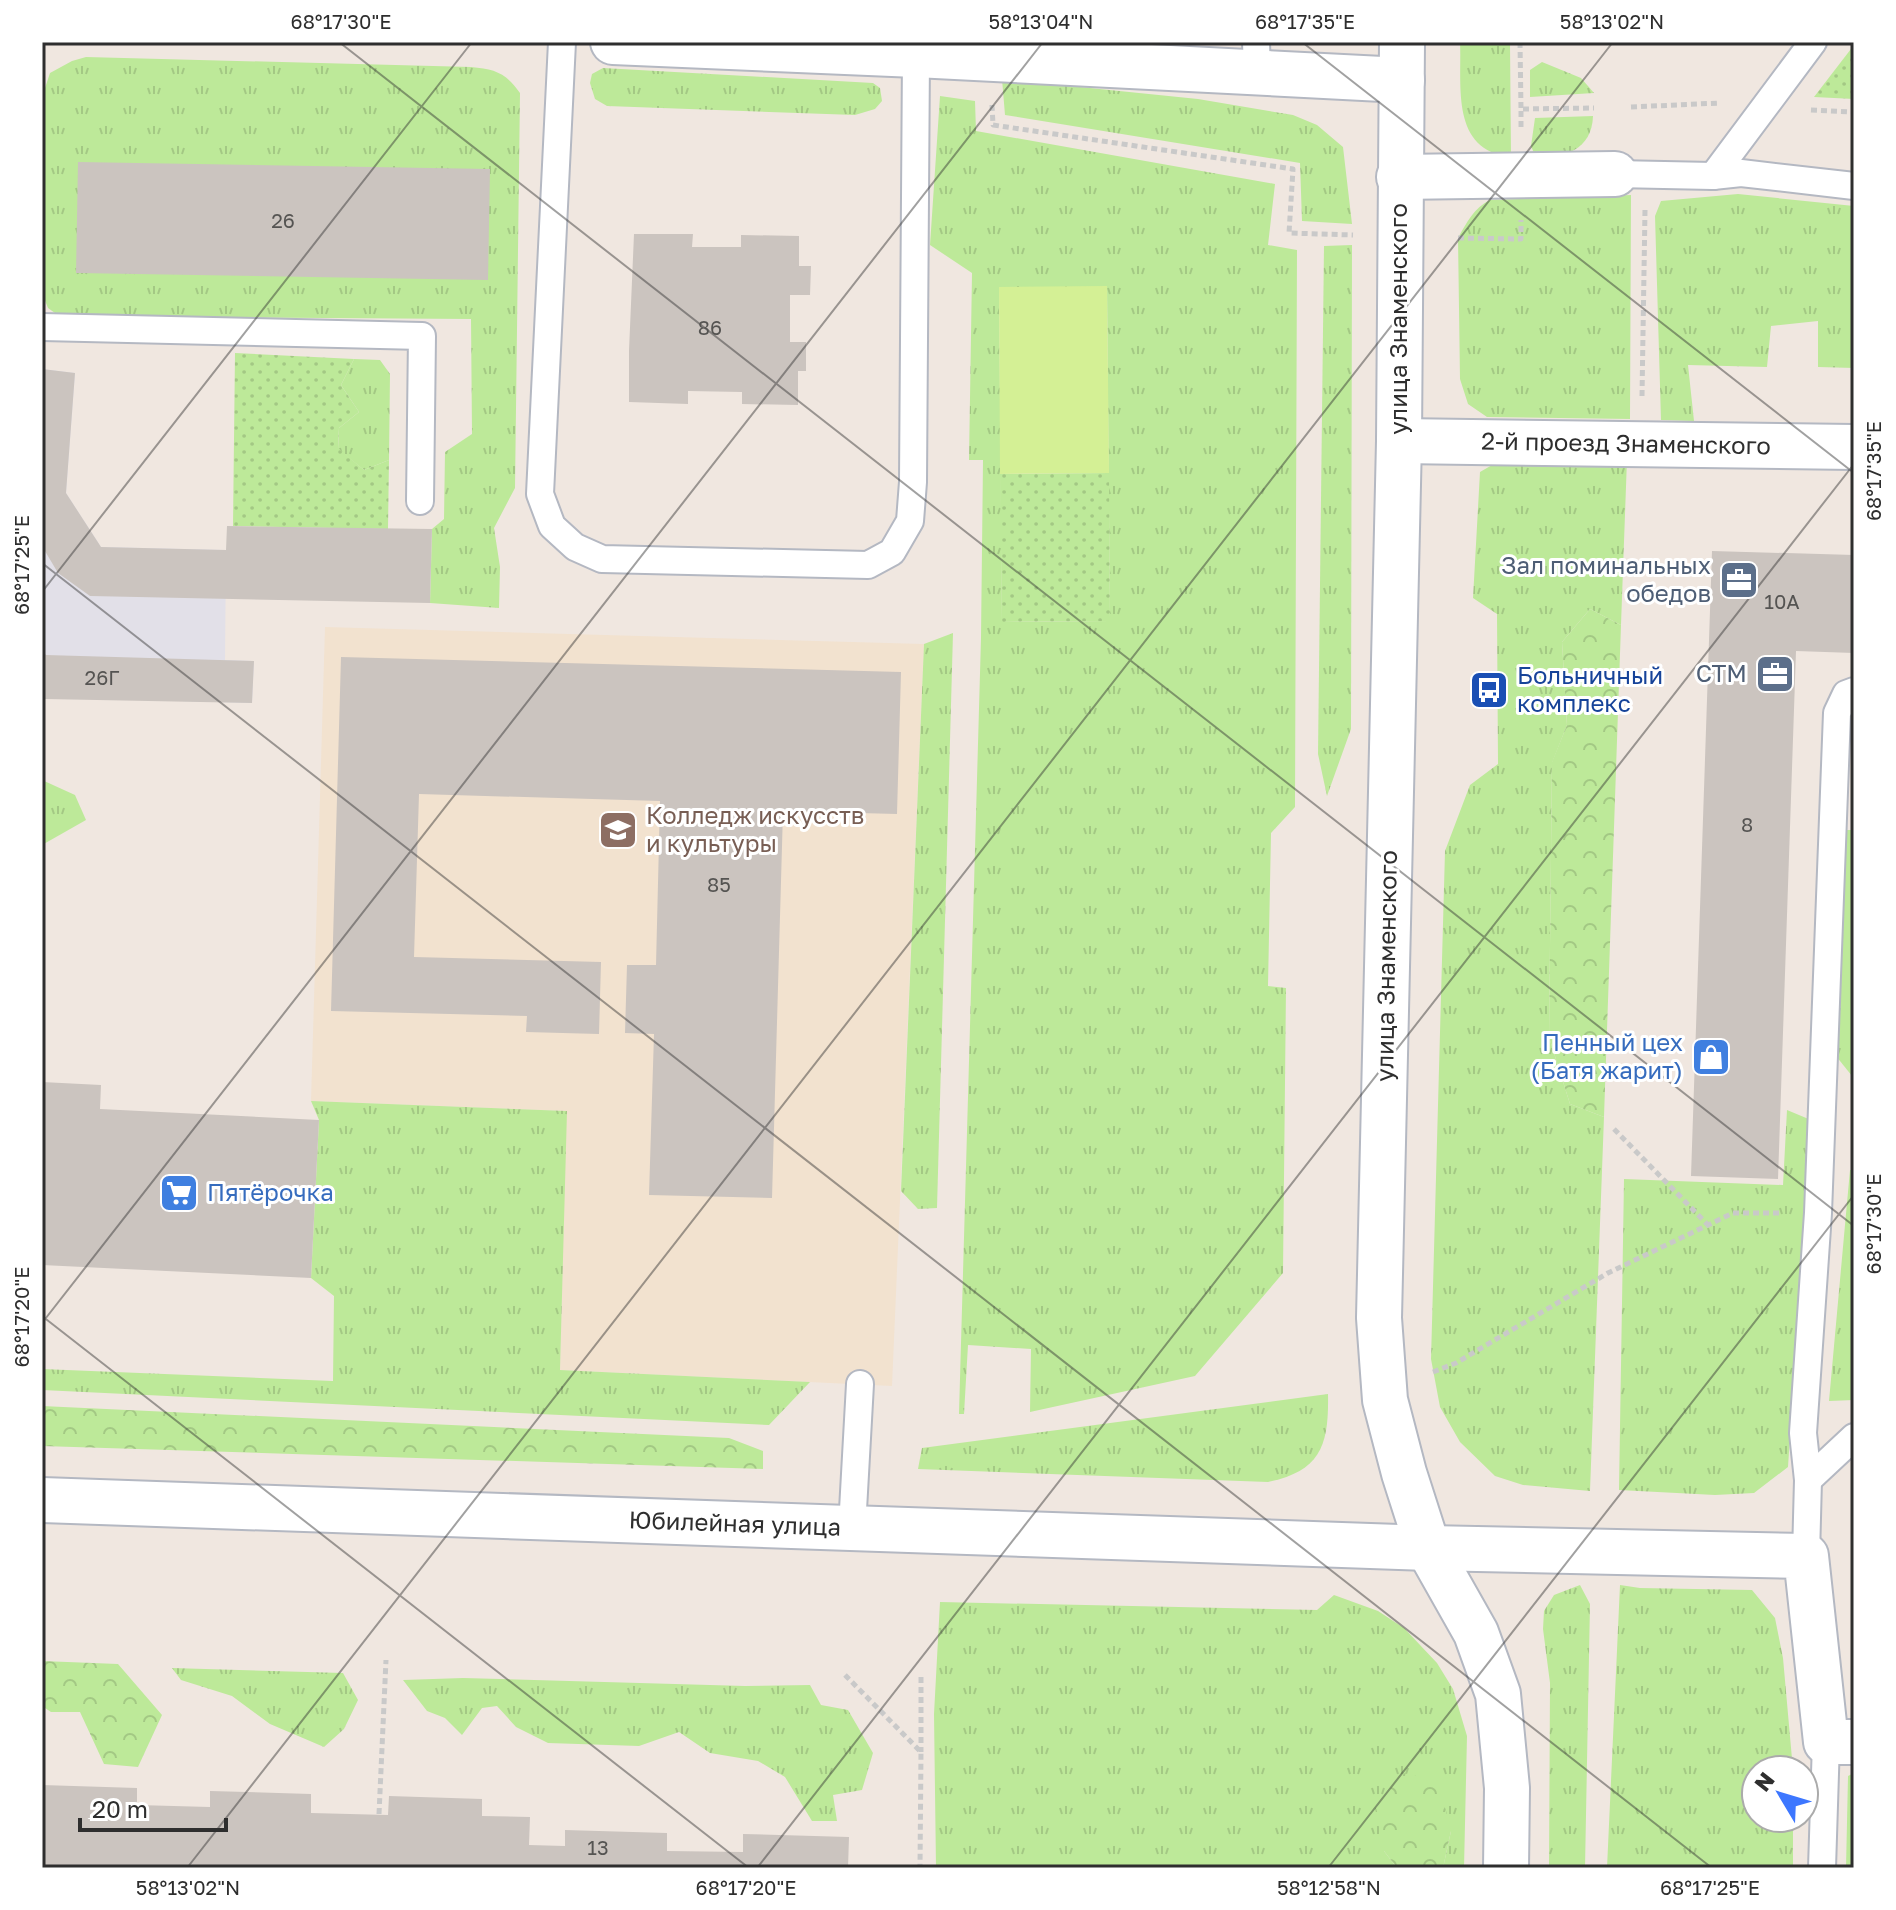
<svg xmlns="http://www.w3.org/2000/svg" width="1896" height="1910" viewBox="0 0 1896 1910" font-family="'Golos Text',sans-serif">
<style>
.industrial{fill:#e2e0e8}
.education{fill:#f2e2cf}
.grass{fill:url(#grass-tufts);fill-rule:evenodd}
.forest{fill:url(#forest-crowns)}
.park{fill:url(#park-dots)}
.pitch{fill:#d4f095}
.building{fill:#cbc4bf}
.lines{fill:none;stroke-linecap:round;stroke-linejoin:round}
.lane-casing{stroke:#b4b8c2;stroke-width:30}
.street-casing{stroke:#b4b8c2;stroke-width:48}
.secondary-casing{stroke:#b4b8c2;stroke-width:48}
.path{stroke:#c9c9c9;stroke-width:5;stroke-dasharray:6 4;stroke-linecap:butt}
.lane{stroke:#fff;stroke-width:26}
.street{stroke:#fff;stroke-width:44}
.secondary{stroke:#fff;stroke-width:44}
.ticks{fill:none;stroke:#2e2e2e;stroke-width:2;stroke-opacity:0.45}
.labels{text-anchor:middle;stroke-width:6;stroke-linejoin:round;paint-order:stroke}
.number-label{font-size:20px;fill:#555452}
.street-label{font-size:24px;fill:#2e2e2e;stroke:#fff}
.service-label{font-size:24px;fill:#4e5e75;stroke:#fff;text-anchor:end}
.transit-label{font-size:24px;fill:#164399;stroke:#fff;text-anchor:start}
.education-label{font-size:24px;fill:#785e54;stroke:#fff;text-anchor:start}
.shop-label{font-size:24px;fill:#366cbe;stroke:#fff;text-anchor:end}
.neatline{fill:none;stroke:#2e2e2e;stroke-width:3}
.ticks-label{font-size:20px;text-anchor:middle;fill:#2e2e2e}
</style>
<defs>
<pattern id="grass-tufts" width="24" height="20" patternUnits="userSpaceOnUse" patternTransform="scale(2)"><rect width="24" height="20" fill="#bde999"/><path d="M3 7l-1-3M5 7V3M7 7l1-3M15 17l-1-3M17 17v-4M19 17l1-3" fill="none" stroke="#a3c884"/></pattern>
<pattern id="forest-crowns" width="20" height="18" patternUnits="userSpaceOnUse" patternTransform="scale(2)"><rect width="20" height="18" fill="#bde999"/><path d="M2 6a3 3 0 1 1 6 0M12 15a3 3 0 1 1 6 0" fill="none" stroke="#a3c884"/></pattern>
<pattern id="park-dots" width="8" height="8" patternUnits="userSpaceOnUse" patternTransform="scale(2)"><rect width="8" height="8" fill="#bde999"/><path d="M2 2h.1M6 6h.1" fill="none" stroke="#a3c884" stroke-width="1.8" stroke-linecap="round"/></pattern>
</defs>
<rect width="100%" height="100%" fill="#f0e7e0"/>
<path class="industrial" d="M 42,369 L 75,373 L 66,493 L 101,547 L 226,550 L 225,660 L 254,661 L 252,703 L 42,697 Z"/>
<path class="education" d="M 325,627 L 924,644 L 892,1386 L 560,1370 L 566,1111 L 311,1101 Z"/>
<g class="grass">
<path d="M 1460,42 L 1510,42 L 1511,157 C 1450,150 1462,87 1460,42 Z"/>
<path d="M 86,57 L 471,67 C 495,69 506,73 520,93 L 515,488 L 494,528 L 500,567 L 499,608 L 430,603 L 432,529 L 444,519 L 445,452 L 472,434 L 471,319 L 59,316 L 48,308 L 42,293 L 44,91 L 50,73 L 72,61 Z"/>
<path d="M 1542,62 L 1581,78 L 1594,93 L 1530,97 L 1530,70 Z"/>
<path d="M 603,68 L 873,83 L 880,88 L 882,101 L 875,109 L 855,115 L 607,106 L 595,99 L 590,83 L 592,74 Z"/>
<path d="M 1002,79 L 1198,99 L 1293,115 L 1317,125 L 1343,147 L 1352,224 L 1302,221 L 1300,163 L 1005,115 Z"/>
<path d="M 940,96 L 975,101 L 976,131 L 1275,184 L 1268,245 L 1297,250 L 1295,807 L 1271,833 L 1268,986 L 1286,988 L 1283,1273 L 1195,1376 L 1030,1412 L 1031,1349 L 968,1345 L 964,1414 L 959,1414 L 981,638 L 983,460 L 969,460 L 972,273 L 930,245 ZM 999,287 L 1107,287 L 1110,621 L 1002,622 Z"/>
<path d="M 1593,116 C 1592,150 1564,158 1536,158 L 1531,146 L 1535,118 Z"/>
<path d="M 1738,194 L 1854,206 L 1854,368 L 1818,367 L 1818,321 L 1771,326 L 1767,367 L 1688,365 L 1694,421 L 1661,420 L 1655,216 L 1661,201 Z"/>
<path d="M 1631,195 L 1630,419 L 1487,417 L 1468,404 L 1460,379 L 1458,238 C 1467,222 1474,208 1490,200 Z"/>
<path d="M 1352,245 L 1351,729 L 1327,796 L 1318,754 L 1324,246 Z"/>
<path d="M 354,359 L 380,360 L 390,374 L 389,460 L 364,470 L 338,449 L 339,428 L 359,412 L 341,385 Z"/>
<path d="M 1627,459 L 1621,625 L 1590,609 L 1562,642 L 1567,725 L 1552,763 L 1549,1037 L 1570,1104 L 1604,1117 L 1590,1491 L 1523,1485 L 1495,1476 L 1460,1442 L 1440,1407 L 1431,1359 L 1445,851 L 1470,785 L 1498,764 L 1497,614 L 1473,598 L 1480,472 L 1499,461 Z"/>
<path d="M 953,633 L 937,1208 L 918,1209 L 901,1191 L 924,644 Z"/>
<path d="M 42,780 L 75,795 L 86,820 L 42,845 Z"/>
<path d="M 1846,830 L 1854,830 L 1852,1076 L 1836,1056 Z"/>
<path d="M 311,1101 L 567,1111 L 560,1370 L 810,1382 L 769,1425 L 42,1390 L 42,1369 L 333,1381 L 334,1296 L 311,1278 L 319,1120 Z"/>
<path d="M 1787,1110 L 1811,1120 L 1788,1467 L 1754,1493 L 1715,1495 L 1619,1490 L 1624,1179 L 1783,1185 Z"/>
<path d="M 1850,1170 L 1854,1170 L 1854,1400 L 1829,1401 Z"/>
<path d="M 1328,1394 C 1329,1445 1321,1471 1268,1482 L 918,1469 L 922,1448 Z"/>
<path d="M 1580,1585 L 1590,1604 L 1585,1868 L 1549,1868 L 1550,1683 L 1543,1629 L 1544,1611 L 1554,1595 Z"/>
<path d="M 1620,1585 L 1640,1588 L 1752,1590 L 1775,1618 L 1783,1658 L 1793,1770 L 1756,1770 L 1756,1818 L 1793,1818 L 1793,1868 L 1607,1868 Z"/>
<path d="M 1334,1595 L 1378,1611 L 1404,1628 L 1437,1663 L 1453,1689 L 1467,1736 L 1464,1868 L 1443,1868 L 1451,1831 L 1384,1851 L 1397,1868 L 936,1868 L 934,1714 L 940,1602 L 1317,1610 Z"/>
<path d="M 172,1668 L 343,1673 L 358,1700 L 344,1729 L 324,1747 L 270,1724 L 232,1696 L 181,1680 Z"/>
<path d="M 463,1678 L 745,1686 L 810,1685 L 821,1705 L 848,1710 L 873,1753 L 862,1790 L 833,1795 L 837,1821 L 812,1821 L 785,1777 L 758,1761 L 710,1753 L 679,1732 L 639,1746 L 548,1743 L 516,1727 L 497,1706 L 482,1708 L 462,1735 L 445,1718 L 427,1711 L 403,1680 Z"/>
<path d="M 1854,1773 L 1854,1868 L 1846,1868 L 1848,1776 Z"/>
</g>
<g class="forest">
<path d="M 1590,609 L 1621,625 L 1604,1117 L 1570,1104 L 1549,1037 L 1552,762 L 1567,725 L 1562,642 Z"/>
<path d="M 42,1406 L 729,1438 L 763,1451 L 763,1469 L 42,1446 Z"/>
<path d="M 42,1661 L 118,1664 L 162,1715 L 138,1767 L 104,1764 L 80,1712 L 51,1712 L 42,1706 Z"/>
<path d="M 1403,1773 L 1438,1781 L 1451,1831 L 1443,1868 L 1397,1868 L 1384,1851 L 1375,1808 Z"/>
</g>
<g class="park">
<path d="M 1854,45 L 1854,99 L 1814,97 Z"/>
<path d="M 235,353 L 354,359 L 341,385 L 359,412 L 339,428 L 338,448 L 364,470 L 389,460 L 388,529 L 233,526 Z"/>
<path d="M 1109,473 L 1110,621 L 1002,622 L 1000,474 Z"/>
</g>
<path class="pitch" d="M 1107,286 L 1109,473 L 1000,474 L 999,287 Z"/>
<g class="building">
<path d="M 78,162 L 490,169 L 488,280 L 76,273 Z"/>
<path d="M 634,234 L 693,234 L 692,247 L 741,247 L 741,235 L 799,236 L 799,266 L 811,266 L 810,295 L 790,295 L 790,342 L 806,342 L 806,371 L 798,371 L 798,405 L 742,404 L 742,392 L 688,391 L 688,404 L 629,402 L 629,351 Z"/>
<path d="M 42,369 L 75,373 L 66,493 L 101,547 L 226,550 L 227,526 L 432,529 L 430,603 L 90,596 L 58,573 L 42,546 Z"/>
<path d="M 1712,551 L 1854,555 L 1854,653 L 1796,651 L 1778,1179 L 1691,1176 Z"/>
<path d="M 42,651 L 46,655 L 254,661 L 252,703 L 45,699 L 42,697 Z"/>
<path d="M 341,657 L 901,672 L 897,814 L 783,811 L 772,1198 L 649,1195 L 654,1034 L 625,1033 L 627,965 L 656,965 L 660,801 L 419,794 L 414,957 L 601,962 L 599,1034 L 526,1032 L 527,1016 L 331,1011 Z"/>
<path d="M 42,1082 L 101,1085 L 100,1109 L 319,1120 L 311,1278 L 42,1265 Z"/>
<path d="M 42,1785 L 137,1788 L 137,1805 L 210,1807 L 210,1791 L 311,1794 L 311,1813 L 388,1815 L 389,1796 L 482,1799 L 482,1816 L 530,1817 L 529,1845 L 565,1846 L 565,1830 L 667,1833 L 667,1851 L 743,1852 L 743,1834 L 849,1837 L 848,1868 L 42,1868 Z"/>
</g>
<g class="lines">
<g class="lane-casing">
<g id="lane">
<path d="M 562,42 L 540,494 L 552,526 L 575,547 L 602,559 L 868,565 L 892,552 L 910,521 L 913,482 L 916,55"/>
<path d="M 1256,42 L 1257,72"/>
<path d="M 1615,174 L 1713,176 L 1813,42"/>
<path d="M 1713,176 L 1741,173 L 1854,186"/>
<path d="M 42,327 L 422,336 L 420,501"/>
<path d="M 1808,1480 L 1854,1437"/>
<path d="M 852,1528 L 860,1384"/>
<path d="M 1806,1556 L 1808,1480 L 1803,1433 L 1818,1213 L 1837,713 L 1846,694 L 1854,691"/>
<path d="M 1822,1868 L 1826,1742"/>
</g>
</g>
<g class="street-casing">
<g id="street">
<path d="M 613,42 L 916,55 L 1402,80"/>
<path d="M 1399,177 L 1615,174"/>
<path d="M 1399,441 L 1854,447"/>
<path d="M 1428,1548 L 1806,1556 L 1826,1742 L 1854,1742"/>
</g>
</g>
<g class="secondary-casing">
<g id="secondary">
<path d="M 1402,42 L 1399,441 L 1379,1318 L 1385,1400 L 1404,1473 L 1428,1548 L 1476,1633 L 1498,1694 L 1507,1788 L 1506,1868"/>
<path d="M 42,1500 L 1428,1548"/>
</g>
</g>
<g class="path">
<path d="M 1520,42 L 1521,109"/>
<path d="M 992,105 L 993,125 L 1293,169 L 1289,233 L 1353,235"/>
<path d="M 1631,107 L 1720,103"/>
<path d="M 1811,110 L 1854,112"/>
<path d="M 1521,127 L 1521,109 L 1594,108"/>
<path d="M 1458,238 L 1521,239 L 1521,220"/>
<path d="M 1642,396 L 1645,210"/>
<path d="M 1614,1129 L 1708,1225"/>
<path d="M 1433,1372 L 1456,1363 L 1608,1273 L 1733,1213 L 1781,1213"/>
<path d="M 845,1675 L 921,1752 L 920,1868"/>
<path d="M 921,1677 L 921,1752"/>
<path d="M 379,1814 L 386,1660"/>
</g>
<use href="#lane" class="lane"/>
<use href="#street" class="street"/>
<use href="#secondary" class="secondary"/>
</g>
<path class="ticks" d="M 339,42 L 1854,1226M 1302,42 L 1854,473M 42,563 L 1712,1868M 42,592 L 472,42M 42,1316 L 749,1868M 42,1323 L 1043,42M 187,1868 L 1613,42M 757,1868 L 1854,464M 1328,1868 L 1854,1195"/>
<defs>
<g id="office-square" transform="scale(2)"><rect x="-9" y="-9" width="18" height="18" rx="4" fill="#5c6f8a" stroke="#fff"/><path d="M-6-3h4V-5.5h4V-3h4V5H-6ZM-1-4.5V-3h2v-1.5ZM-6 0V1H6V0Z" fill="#fff"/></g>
<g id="bus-square" transform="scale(2)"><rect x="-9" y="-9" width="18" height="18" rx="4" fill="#1a4fb4" stroke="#fff"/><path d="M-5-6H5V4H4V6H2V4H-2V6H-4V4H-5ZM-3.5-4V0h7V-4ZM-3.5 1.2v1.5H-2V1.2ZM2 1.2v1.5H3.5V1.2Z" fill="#fff"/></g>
<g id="university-square" transform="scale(2)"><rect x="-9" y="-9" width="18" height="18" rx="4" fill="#8d6e63" stroke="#fff"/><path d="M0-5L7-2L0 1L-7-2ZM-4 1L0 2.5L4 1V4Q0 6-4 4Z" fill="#fff"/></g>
<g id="shop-square" transform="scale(2)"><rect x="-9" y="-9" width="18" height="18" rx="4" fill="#3f7fe0" stroke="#fff"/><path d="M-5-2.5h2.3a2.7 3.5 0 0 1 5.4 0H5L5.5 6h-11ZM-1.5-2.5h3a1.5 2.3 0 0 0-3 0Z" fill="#fff"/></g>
<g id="supermarket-square" transform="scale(2)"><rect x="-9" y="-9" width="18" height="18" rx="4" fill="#3f7fe0" stroke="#fff"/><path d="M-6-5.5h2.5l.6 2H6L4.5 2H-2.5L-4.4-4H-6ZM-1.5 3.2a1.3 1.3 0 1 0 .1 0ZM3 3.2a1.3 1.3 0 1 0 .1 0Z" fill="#fff"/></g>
</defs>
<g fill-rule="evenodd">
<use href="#office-square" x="1739" y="580"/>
<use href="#office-square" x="1775" y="674"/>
<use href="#bus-square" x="1489" y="690"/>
<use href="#university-square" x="618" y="830"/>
<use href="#shop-square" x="1711" y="1057"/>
<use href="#supermarket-square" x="179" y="1193"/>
</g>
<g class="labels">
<g class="number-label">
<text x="283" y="228">26</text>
<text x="710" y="335">86</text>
<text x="1782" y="609">10А</text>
<text x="102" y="685">26Г</text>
<text x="1747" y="832">8</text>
<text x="719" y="892">85</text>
<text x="598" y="1855">13</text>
</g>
<g class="street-label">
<text transform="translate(1399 319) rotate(-90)" y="8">улица Знаменского</text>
<text transform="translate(1626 444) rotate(1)" y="8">2-й проезд Знаменского</text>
<text transform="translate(1387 966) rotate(-89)" y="8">улица Знаменского</text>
<text transform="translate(735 1524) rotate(2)" y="8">Юбилейная улица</text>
</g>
<g class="service-label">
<text x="1711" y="574">Зал поминальных<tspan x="1711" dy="28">обедов</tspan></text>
<text x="1747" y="682">СТМ</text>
</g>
<g class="transit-label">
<text x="1517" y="684">Больничный<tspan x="1517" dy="28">комплекс</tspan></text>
</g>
<g class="education-label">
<text x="646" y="824">Колледж искусств<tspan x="646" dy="28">и культуры</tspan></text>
</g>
<g class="shop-label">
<text x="1683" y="1051">Пенный цех<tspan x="1683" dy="28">(Батя жарит)</tspan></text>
<text x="207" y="1201" text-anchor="start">Пятёрочка</text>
</g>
</g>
<rect width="1896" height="1910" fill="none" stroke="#ffffff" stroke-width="88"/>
<g transform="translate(1780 1794) rotate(308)"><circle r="38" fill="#ffffff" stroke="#ababab" stroke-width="2"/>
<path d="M0-6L14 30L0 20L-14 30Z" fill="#3d77ff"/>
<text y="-12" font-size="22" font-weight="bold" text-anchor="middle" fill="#2e2e2e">N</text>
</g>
<path d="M80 1818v12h146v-12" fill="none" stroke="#2e2e2e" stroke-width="4"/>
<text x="92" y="1818" font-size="24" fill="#2e2e2e" stroke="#ffffff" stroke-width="6" paint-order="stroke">20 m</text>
<rect x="44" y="44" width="1808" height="1822" class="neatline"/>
<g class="ticks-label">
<text x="341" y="29">68°17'30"E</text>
<text x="1041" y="29">58°13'04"N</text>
<text x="1305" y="29">68°17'35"E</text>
<text x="1612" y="29">58°13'02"N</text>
<text transform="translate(1874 471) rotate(-90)" y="7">68°17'35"E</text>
<text transform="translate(22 565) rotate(-90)" y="7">68°17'25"E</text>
<text transform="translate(1874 1224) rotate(-90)" y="7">68°17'30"E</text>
<text transform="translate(22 1317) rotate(-90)" y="7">68°17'20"E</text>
<text x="188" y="1895">58°13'02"N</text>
<text x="746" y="1895">68°17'20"E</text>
<text x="1329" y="1895">58°12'58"N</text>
<text x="1710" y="1895">68°17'25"E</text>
</g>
</svg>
